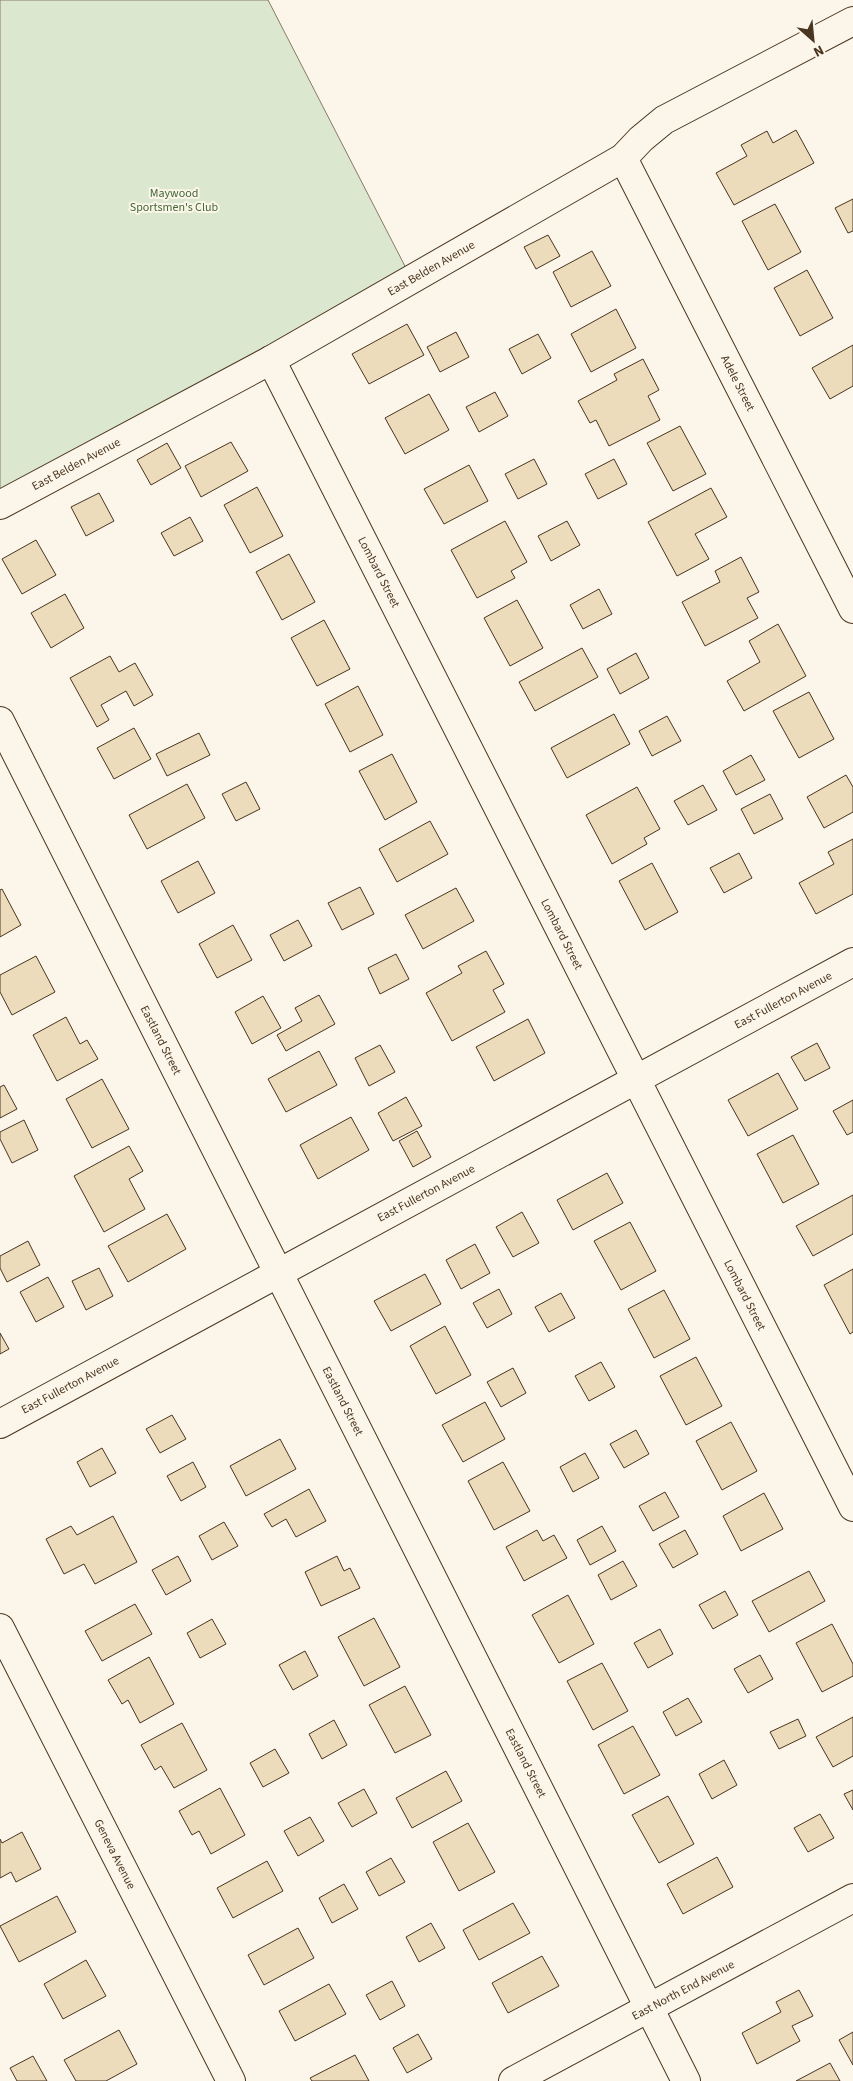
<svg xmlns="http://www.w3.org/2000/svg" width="853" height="2081" viewBox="0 0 853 2081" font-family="'Source Sans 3',sans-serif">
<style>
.green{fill:#dce7d0;stroke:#887966}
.building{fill:#ecdcbc;stroke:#4a3520}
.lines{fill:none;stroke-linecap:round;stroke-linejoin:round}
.minor-casing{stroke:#4a3520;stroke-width:30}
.minor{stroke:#fbf6e9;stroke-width:28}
.labels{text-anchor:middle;stroke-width:4;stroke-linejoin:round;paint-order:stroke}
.park-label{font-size:12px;fill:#436837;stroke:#fbf6e9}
.street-label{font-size:12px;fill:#4a3520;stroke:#fbf6e9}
</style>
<rect width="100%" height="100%" fill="#fbf6e9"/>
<path class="green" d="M 0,0 L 268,0 L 408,272 L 0,490 Z"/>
<g class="building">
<path d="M 796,130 L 814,163 L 734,205 L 716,173 L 747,156 L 741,145 L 767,131 L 773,143 Z"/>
<path d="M 853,199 L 853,231 L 848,233 L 835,208 Z"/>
<path d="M 775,204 L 801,252 L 768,270 L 742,221 Z"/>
<path d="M 548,235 L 560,256 L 536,269 L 524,247 Z"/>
<path d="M 592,251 L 611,286 L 571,307 L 553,272 Z"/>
<path d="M 807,270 L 833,318 L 800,336 L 774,288 Z"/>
<path d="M 616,309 L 636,348 L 591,372 L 571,334 Z"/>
<path d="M 407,324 L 424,355 L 369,384 L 352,354 Z"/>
<path d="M 456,332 L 469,357 L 440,372 L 427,347 Z"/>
<path d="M 538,334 L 551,358 L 522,374 L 509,349 Z"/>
<path d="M 853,345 L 853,386 L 830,399 L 812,368 Z"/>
<path d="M 643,359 L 659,390 L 648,396 L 660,420 L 609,446 L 596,420 L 590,423 L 578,401 L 617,380 L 614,374 Z"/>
<path d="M 495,392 L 508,416 L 479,432 L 466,407 Z"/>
<path d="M 429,394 L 449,430 L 405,454 L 385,418 Z"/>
<path d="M 680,426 L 706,474 L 673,491 L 647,443 Z"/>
<path d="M 231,442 L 248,471 L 201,497 L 185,466 Z"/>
<path d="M 167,443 L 181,468 L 151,485 L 137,460 Z"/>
<path d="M 534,459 L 547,484 L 518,499 L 505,474 Z"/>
<path d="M 614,459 L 627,484 L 598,499 L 585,474 Z"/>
<path d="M 469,465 L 488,501 L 444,524 L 424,489 Z"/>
<path d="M 257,487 L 283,536 L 250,553 L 224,505 Z"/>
<path d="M 711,488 L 727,517 L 695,534 L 709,559 L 677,576 L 648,522 Z"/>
<path d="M 99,493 L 114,521 L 86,536 L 71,507 Z"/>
<path d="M 190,517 L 203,541 L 174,556 L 161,533 Z"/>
<path d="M 505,521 L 527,562 L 511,571 L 515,578 L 477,598 L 451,550 Z"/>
<path d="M 567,521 L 580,545 L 551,561 L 538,536 Z"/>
<path d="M 36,540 L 56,575 L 22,594 L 2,559 Z"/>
<path d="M 289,554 L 315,602 L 282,620 L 256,572 Z"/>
<path d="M 741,557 L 759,592 L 747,598 L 758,618 L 705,646 L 682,602 L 720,582 L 715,571 Z"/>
<path d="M 599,589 L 612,614 L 583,629 L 570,605 Z"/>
<path d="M 65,594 L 84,628 L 51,648 L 31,613 Z"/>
<path d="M 517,600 L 543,648 L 510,666 L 484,618 Z"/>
<path d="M 324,620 L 350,669 L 317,686 L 291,638 Z"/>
<path d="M 778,624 L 806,676 L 744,711 L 727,681 L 760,662 L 749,641 Z"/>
<path d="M 582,648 L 598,677 L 535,711 L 519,682 Z"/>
<path d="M 636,653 L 649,678 L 620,694 L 607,669 Z"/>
<path d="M 110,656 L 119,672 L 135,663 L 153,695 L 134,706 L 126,691 L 101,705 L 109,720 L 97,727 L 70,678 Z"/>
<path d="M 358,686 L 383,735 L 350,752 L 325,704 Z"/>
<path d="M 809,692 L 834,739 L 799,758 L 773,711 Z"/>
<path d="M 614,714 L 630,744 L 567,778 L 551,748 Z"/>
<path d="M 667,716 L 681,741 L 652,756 L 639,731 Z"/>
<path d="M 134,728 L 151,759 L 114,779 L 97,748 Z"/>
<path d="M 199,733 L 210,755 L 167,776 L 156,754 Z"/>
<path d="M 392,754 L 417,802 L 385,820 L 359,771 Z"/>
<path d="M 751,755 L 765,780 L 736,795 L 723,771 Z"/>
<path d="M 846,775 L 853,787 L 853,812 L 824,828 L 807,797 Z"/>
<path d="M 246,782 L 260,809 L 236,821 L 222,794 Z"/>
<path d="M 187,784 L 205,818 L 147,849 L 129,815 Z"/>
<path d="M 703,785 L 717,810 L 688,825 L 674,801 Z"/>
<path d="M 637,787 L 660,829 L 644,838 L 647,844 L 612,864 L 586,815 Z"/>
<path d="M 770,794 L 783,819 L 754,834 L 741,809 Z"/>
<path d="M 430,821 L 448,854 L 397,882 L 379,849 Z"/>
<path d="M 853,839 L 853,894 L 816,914 L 799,883 L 834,864 L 828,852 Z"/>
<path d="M 739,853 L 752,878 L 724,893 L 710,868 Z"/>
<path d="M 198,861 L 215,893 L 178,913 L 161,881 Z"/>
<path d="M 652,863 L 678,912 L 645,930 L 619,881 Z"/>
<path d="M 360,887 L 374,914 L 342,930 L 328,903 Z"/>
<path d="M 456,888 L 474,921 L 423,949 L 405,915 Z"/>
<path d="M 2,889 L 21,925 L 0,937 L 0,890 Z"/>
<path d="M 298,920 L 312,946 L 284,961 L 270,935 Z"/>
<path d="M 233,925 L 252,960 L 217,978 L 199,944 Z"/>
<path d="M 486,951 L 504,984 L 493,990 L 505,1012 L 452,1041 L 426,993 L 462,973 L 458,966 Z"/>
<path d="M 396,954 L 409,979 L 380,994 L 368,968 Z"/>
<path d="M 36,956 L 55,992 L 12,1015 L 0,992 L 0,975 Z"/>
<path d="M 319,995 L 335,1024 L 286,1051 L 277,1035 L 302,1021 L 295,1008 Z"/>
<path d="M 263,996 L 281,1028 L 252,1044 L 235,1012 Z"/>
<path d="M 66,1017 L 80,1044 L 87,1040 L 98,1059 L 57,1081 L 33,1035 Z"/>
<path d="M 528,1019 L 545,1053 L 494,1081 L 476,1047 Z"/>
<path d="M 817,1043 L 830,1068 L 805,1081 L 791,1057 Z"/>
<path d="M 380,1045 L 395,1072 L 369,1086 L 355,1058 Z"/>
<path d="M 319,1051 L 337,1085 L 286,1112 L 268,1079 Z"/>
<path d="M 778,1073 L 798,1109 L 748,1136 L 728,1100 Z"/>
<path d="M 102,1079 L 129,1129 L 92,1148 L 66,1099 Z"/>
<path d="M 4,1085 L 17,1109 L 0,1118 L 0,1087 Z"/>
<path d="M 406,1097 L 422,1126 L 393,1141 L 378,1113 Z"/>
<path d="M 853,1100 L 853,1132 L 847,1135 L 833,1111 Z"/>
<path d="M 351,1117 L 369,1150 L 318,1179 L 300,1145 Z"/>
<path d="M 24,1120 L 38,1150 L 12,1163 L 0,1139 L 0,1132 Z"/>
<path d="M 417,1131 L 431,1157 L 413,1167 L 399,1141 Z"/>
<path d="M 793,1135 L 819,1184 L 783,1203 L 757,1154 Z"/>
<path d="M 129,1146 L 143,1171 L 129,1179 L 145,1209 L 104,1232 L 74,1176 Z"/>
<path d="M 607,1173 L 623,1203 L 573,1230 L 557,1200 Z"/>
<path d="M 853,1195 L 853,1234 L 813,1256 L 796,1226 Z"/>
<path d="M 522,1212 L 539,1243 L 513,1257 L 496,1227 Z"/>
<path d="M 167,1214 L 186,1249 L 128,1282 L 108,1246 Z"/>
<path d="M 630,1222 L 656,1271 L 621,1290 L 594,1241 Z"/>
<path d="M 28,1241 L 40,1265 L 7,1282 L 0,1268 L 0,1256 Z"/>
<path d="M 475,1244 L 490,1273 L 461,1289 L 446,1260 Z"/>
<path d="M 99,1268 L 113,1296 L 86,1310 L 72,1281 Z"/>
<path d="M 853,1269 L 853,1332 L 850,1334 L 824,1285 Z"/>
<path d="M 425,1274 L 441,1304 L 391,1331 L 374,1301 Z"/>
<path d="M 48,1277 L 64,1307 L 36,1322 L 20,1292 Z"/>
<path d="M 499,1289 L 512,1314 L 487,1328 L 473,1303 Z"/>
<path d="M 664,1290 L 690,1339 L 654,1358 L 628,1309 Z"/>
<path d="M 561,1293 L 575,1318 L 549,1332 L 535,1307 Z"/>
<path d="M 445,1326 L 471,1375 L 436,1394 L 410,1346 Z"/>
<path d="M 0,1333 L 9,1349 L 0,1354 Z"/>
<path d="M 696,1357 L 722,1406 L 686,1425 L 660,1376 Z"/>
<path d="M 601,1362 L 615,1387 L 589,1401 L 575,1376 Z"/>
<path d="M 513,1368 L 526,1393 L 501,1407 L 487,1382 Z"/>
<path d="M 485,1402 L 505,1439 L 463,1462 L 442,1425 Z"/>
<path d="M 172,1415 L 186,1439 L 160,1453 L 146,1429 Z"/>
<path d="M 731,1422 L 757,1471 L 722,1490 L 696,1441 Z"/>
<path d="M 636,1430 L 649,1454 L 624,1468 L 610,1444 Z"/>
<path d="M 280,1439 L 296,1469 L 246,1496 L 230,1466 Z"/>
<path d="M 102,1448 L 116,1473 L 90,1487 L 77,1462 Z"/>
<path d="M 585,1453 L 599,1478 L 573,1492 L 560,1467 Z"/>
<path d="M 193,1462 L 206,1487 L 181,1501 L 167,1476 Z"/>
<path d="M 503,1462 L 530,1511 L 494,1530 L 468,1481 Z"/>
<path d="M 309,1489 L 326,1521 L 296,1537 L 286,1519 L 272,1527 L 264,1514 Z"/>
<path d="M 665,1492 L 679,1517 L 653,1531 L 639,1506 Z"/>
<path d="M 764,1493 L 783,1529 L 741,1551 L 723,1516 Z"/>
<path d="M 113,1516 L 137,1562 L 95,1584 L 84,1564 L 64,1574 L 46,1539 L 71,1526 L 77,1535 Z"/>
<path d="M 224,1522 L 238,1546 L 212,1560 L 199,1536 Z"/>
<path d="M 602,1526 L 616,1551 L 590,1565 L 577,1540 Z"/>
<path d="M 537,1530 L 543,1541 L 554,1535 L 567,1558 L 524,1581 L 506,1547 Z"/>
<path d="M 685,1530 L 698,1554 L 673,1568 L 659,1544 Z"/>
<path d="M 178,1556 L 191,1581 L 166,1595 L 152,1570 Z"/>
<path d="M 337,1556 L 344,1571 L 350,1568 L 360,1588 L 321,1606 L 305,1572 Z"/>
<path d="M 623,1561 L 637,1586 L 611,1600 L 598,1575 Z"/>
<path d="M 809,1571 L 825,1601 L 769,1632 L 752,1601 Z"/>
<path d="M 725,1591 L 738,1615 L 713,1629 L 699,1605 Z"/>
<path d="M 568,1595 L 594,1644 L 559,1663 L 532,1615 Z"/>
<path d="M 135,1604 L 152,1634 L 102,1661 L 85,1631 Z"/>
<path d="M 374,1618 L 400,1667 L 364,1686 L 338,1637 Z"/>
<path d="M 212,1619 L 226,1644 L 200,1658 L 187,1633 Z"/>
<path d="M 832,1624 L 853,1664 L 853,1676 L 822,1692 L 796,1643 Z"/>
<path d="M 660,1629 L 673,1654 L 648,1668 L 634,1643 Z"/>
<path d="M 305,1651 L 318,1676 L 293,1690 L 279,1665 Z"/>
<path d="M 760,1655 L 773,1679 L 748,1693 L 734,1669 Z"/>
<path d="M 149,1657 L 174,1704 L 140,1723 L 128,1700 L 122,1704 L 108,1680 Z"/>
<path d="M 602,1663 L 628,1711 L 593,1730 L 567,1681 Z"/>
<path d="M 405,1686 L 431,1735 L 395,1753 L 369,1705 Z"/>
<path d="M 688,1698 L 702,1722 L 676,1736 L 663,1712 Z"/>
<path d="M 853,1717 L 853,1756 L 833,1767 L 816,1737 Z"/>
<path d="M 798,1719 L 806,1736 L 779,1749 L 770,1732 Z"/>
<path d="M 334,1720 L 347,1745 L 322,1759 L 309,1734 Z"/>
<path d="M 182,1723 L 207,1770 L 174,1788 L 161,1766 L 155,1770 L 141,1745 Z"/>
<path d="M 633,1726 L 660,1775 L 624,1794 L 598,1745 Z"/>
<path d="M 275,1749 L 289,1773 L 263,1787 L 250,1763 Z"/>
<path d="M 724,1760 L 737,1785 L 712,1799 L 699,1774 Z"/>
<path d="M 446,1771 L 462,1801 L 412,1828 L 396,1798 Z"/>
<path d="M 220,1788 L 245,1835 L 211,1854 L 199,1831 L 192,1835 L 179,1811 Z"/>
<path d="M 364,1789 L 377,1813 L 352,1827 L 338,1803 Z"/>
<path d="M 853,1790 L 853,1810 L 844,1794 Z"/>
<path d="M 668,1796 L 694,1844 L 659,1863 L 632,1815 Z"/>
<path d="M 820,1814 L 834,1838 L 808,1852 L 794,1828 Z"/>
<path d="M 310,1817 L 324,1841 L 298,1856 L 284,1831 Z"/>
<path d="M 468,1823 L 495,1872 L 459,1891 L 433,1842 Z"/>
<path d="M 22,1832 L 41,1869 L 16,1882 L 11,1872 L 0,1878 L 0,1839 L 2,1843 Z"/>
<path d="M 717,1857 L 733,1887 L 683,1914 L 667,1884 Z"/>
<path d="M 391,1858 L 405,1882 L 379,1896 L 366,1872 Z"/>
<path d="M 267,1861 L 283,1891 L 233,1918 L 217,1888 Z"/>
<path d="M 344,1884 L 358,1909 L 332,1923 L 319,1898 Z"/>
<path d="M 57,1896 L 76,1932 L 19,1962 L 0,1926 Z"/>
<path d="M 513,1903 L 530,1933 L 479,1960 L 463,1930 Z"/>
<path d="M 431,1923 L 445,1948 L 419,1962 L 406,1937 Z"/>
<path d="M 298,1928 L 314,1958 L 264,1985 L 248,1955 Z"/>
<path d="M 542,1956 L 559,1986 L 508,2013 L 492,1983 Z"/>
<path d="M 86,1960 L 106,1996 L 63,2019 L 44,1984 Z"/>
<path d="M 392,1981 L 405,2006 L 380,2020 L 366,1995 Z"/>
<path d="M 329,1984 L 346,2014 L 295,2041 L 279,2011 Z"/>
<path d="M 799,1990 L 813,2016 L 792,2026 L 800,2041 L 757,2064 L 742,2033 L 781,2012 L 776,2002 Z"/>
<path d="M 119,2030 L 137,2064 L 106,2081 L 76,2081 L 64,2060 Z"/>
<path d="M 853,2032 L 853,2065 L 839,2040 Z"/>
<path d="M 418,2034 L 432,2059 L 407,2073 L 393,2048 Z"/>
<path d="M 355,2055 L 369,2081 L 312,2081 L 310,2078 Z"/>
<path d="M 33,2056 L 47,2081 L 17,2081 L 10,2068 Z"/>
<path d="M 830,2063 L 840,2081 L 796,2081 Z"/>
</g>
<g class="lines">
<g class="minor-casing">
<g id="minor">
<path d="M 623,158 L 853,609"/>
<path d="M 271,360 L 853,1507"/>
<path d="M 0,505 L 271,360 L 623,158 L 641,139 L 664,120 L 853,21"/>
<path d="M 0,721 L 686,2081"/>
<path d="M 0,1424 L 853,962"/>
<path d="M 0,1628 L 231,2081"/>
<path d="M 513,2081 L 853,1898"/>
</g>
</g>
<use href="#minor" class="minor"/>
</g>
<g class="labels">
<g class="park-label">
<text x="174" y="197">Maywood<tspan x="174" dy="14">Sportsmen's Club</tspan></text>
</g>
<g class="street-label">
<text transform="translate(431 268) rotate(-30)" y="4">East Belden Avenue</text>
<text transform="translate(738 383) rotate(63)" y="4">Adele Street</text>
<text transform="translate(76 464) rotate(-28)" y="4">East Belden Avenue</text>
<text transform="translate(379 572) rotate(63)" y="4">Lombard Street</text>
<text transform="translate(562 934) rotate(63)" y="4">Lombard Street</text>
<text transform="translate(783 1000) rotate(-28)" y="4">East Fullerton Avenue</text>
<text transform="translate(161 1040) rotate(63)" y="4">Eastland Street</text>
<text transform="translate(426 1193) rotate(-28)" y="4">East Fullerton Avenue</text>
<text transform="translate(745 1295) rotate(63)" y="4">Lombard Street</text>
<text transform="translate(70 1385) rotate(-28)" y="4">East Fullerton Avenue</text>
<text transform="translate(343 1401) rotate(63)" y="4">Eastland Street</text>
<text transform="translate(526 1763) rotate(63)" y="4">Eastland Street</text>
<text transform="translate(115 1854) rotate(63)" y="4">Geneva Avenue</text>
<text transform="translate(683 1990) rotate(-28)" y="4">East North End Avenue</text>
</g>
</g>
<g transform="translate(813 40) rotate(153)" stroke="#fbf6e9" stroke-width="4" paint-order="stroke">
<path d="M0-4L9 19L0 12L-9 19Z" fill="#4a3520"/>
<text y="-8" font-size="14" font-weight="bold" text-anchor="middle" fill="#4a3520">N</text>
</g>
</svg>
